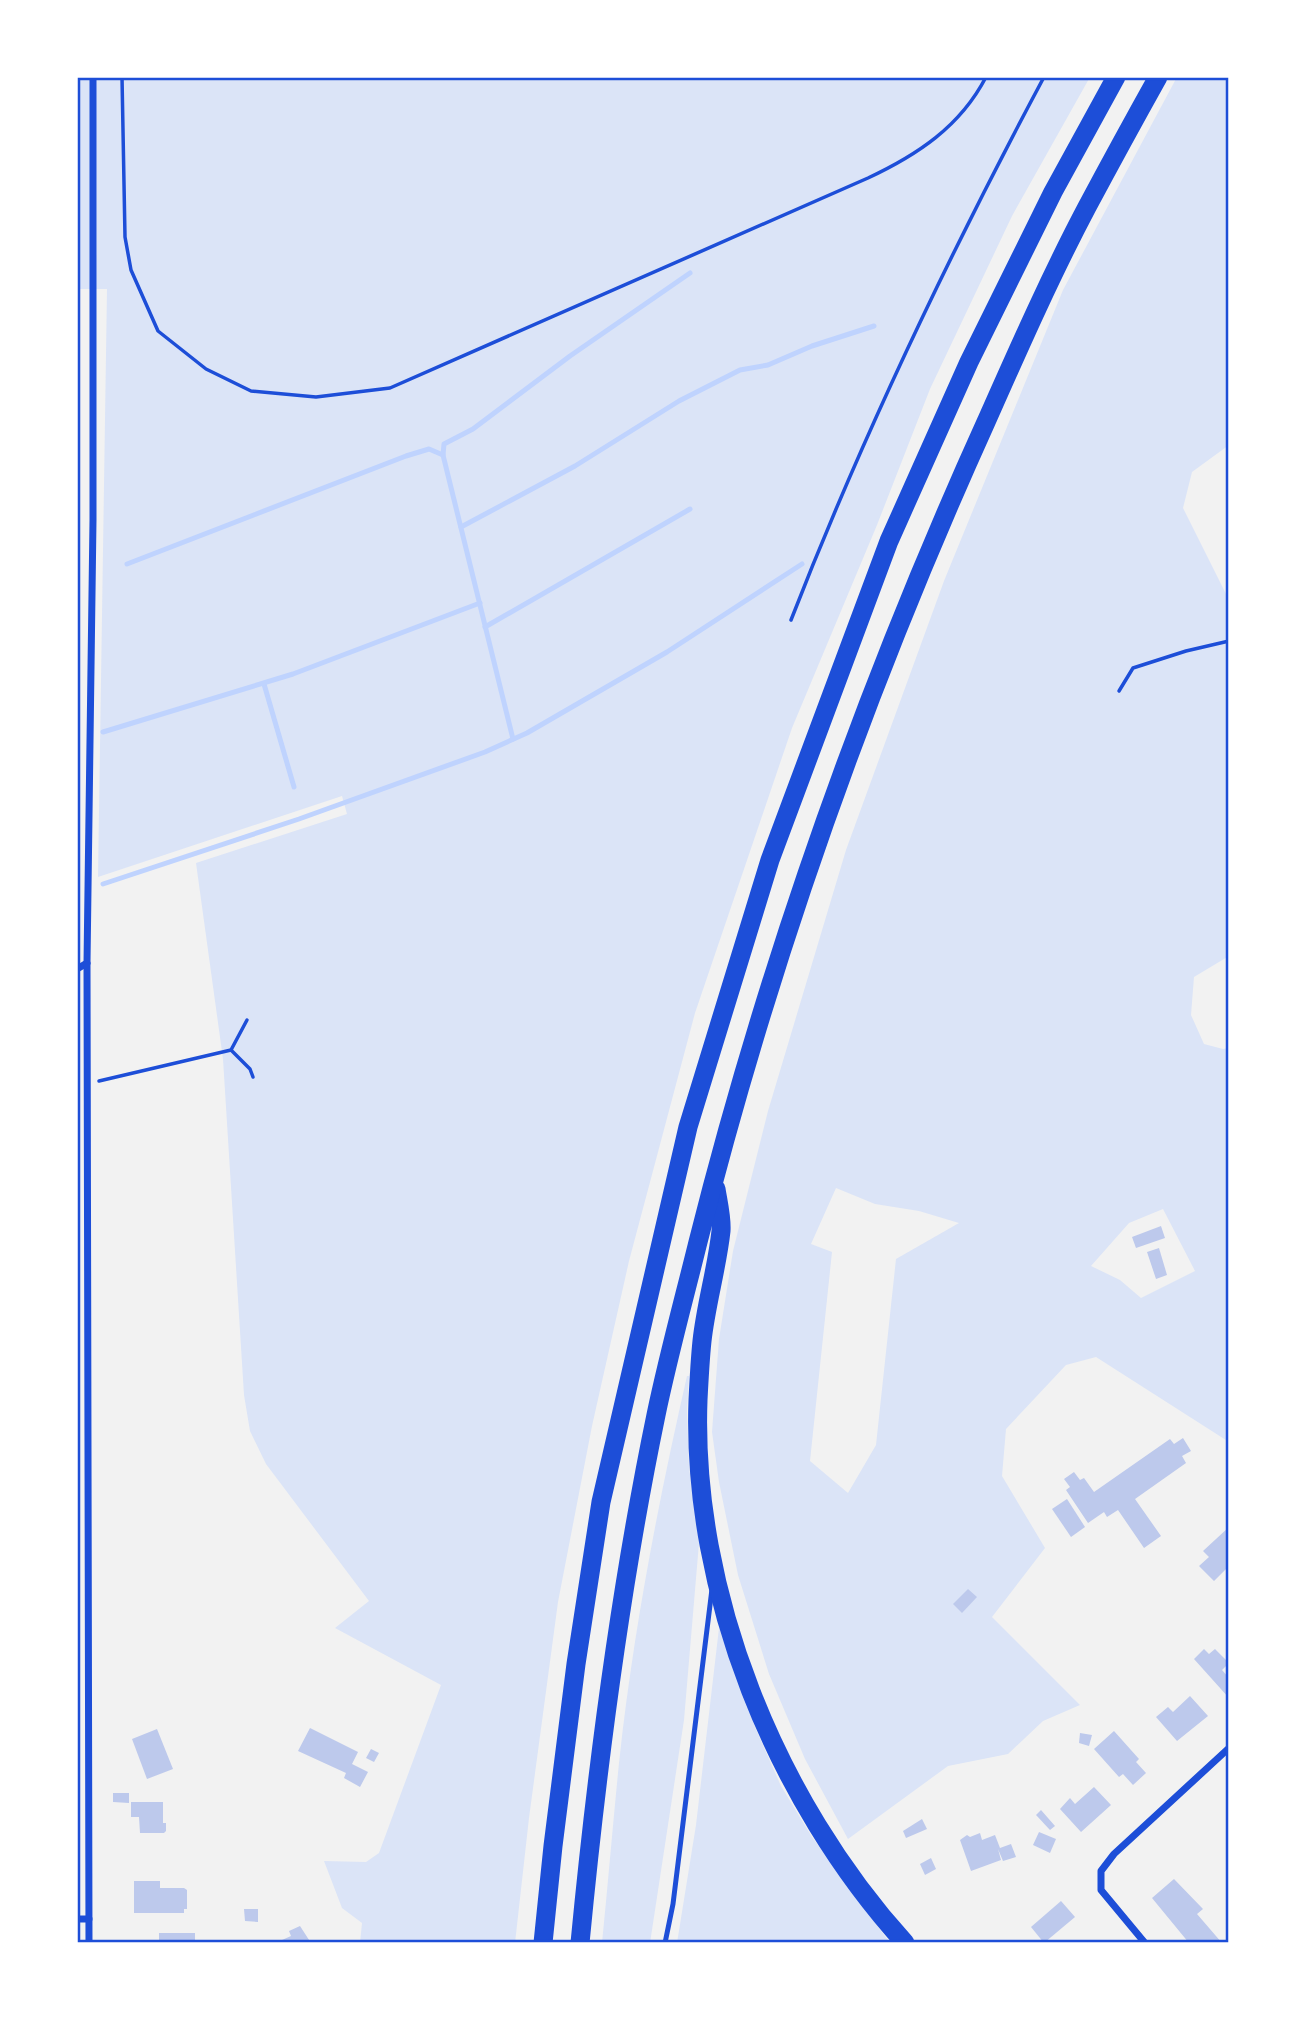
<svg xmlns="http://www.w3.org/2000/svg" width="1306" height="2020" viewBox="0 0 1306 2020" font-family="'Crimson Pro',serif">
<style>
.green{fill:#dbe4f7;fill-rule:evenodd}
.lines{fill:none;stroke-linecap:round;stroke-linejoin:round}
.stream{stroke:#bfd3fe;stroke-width:5}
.building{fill:#bdc9ec}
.path{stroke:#1d4ed8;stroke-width:3.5}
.service{stroke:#1d4ed8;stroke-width:5}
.minor{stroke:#1d4ed8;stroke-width:7}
.motorway{stroke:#1d4ed8;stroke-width:19}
.neatline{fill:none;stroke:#1d4ed8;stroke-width:2.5}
</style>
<rect width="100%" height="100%" fill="#f2f2f2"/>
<g class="green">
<path d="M 77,77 L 1090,77 L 1012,216 L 930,389 L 877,525 L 792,728 L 695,1013 L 629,1261 L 592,1426 L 558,1602 L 529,1818 L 515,1943 L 360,1943 L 362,1923 L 342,1908 L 324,1861 L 366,1862 L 379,1853 L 441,1685 L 335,1628 L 369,1601 L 266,1464 L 250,1431 L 244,1395 L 223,1059 L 196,863 L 347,814 L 342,796 L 98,877 L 107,289 L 79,289 L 79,258 L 77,258 Z"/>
<path d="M 1177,77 L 1229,77 L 1229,445 L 1192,472 L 1183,508 L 1229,600 L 1229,956 L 1194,977 L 1191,1015 L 1204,1044 L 1223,1049 L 1229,1048 L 1229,1442 L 1096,1357 L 1066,1365 L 1006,1429 L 1002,1476 L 1045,1548 L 992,1617 L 1080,1705 L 1043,1721 L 1008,1754 L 948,1766 L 848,1839 L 805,1759 L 769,1674 L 738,1575 L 719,1482 L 712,1432 L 719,1339 L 733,1251 L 768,1111 L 846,850 L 944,581 L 1063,290 ZM 836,1188 L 875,1204 L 919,1211 L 959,1223 L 896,1259 L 876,1445 L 848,1493 L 810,1461 L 832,1252 L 811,1244 ZM 1163,1209 L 1195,1271 L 1141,1298 L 1120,1280 L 1091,1266 L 1129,1223 Z"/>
<path d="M 687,1376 L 689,1376 L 687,1411 L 689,1467 L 699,1543 L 684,1720 L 650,1943 L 602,1943 C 608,1883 613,1823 619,1763 C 633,1633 658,1503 687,1376 Z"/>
<path d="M 719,1628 L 755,1727 L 781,1786 L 812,1837 L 890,1943 L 677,1943 L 696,1825 Z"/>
</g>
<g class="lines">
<g class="stream">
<path d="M 461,527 L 575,466 L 679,401 L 740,370 L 768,365 L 812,346 L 874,326"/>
<path d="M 127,564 L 406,456 L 429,449 L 443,455"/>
<path d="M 485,627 L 690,509"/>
<path d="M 264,684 L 294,787"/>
<path d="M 103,732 L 293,674 L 480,603"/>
<path d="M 513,739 L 443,455 L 444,444 L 473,429 L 570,356 L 690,273"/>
<path d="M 103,884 L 299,819 L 485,752 L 527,733 L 667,652 L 802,564"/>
</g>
</g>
<g class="building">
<path d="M 1161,1226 L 1165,1238 L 1136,1248 L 1132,1237 Z"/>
<path d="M 1159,1248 L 1167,1275 L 1156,1279 L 1147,1252 Z"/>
<path d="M 1183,1438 L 1191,1451 L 1182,1456 L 1186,1463 L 1135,1499 L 1161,1536 L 1144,1548 L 1118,1510 L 1107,1517 L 1104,1512 L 1088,1523 L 1066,1490 L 1070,1487 L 1064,1479 L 1074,1472 L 1080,1480 L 1084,1478 L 1094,1492 L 1170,1439 L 1174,1444 Z"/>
<path d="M 1067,1499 L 1085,1527 L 1071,1537 L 1052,1509 Z"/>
<path d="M 1229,1527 L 1229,1566 L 1214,1581 L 1199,1566 L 1209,1557 L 1203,1551 Z"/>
<path d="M 968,1589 L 977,1597 L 962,1613 L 953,1604 Z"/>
<path d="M 1204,1649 L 1209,1654 L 1215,1649 L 1229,1663 L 1222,1670 L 1229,1678 L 1229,1698 L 1194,1659 Z"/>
<path d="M 1190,1696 L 1208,1716 L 1177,1741 L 1156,1717 L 1168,1707 L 1173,1712 Z"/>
<path d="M 310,1728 L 358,1752 L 352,1764 L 368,1772 L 360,1787 L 344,1778 L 346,1773 L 298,1751 Z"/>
<path d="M 157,1729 L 173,1769 L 147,1779 L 132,1739 Z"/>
<path d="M 1114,1731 L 1139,1759 L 1136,1762 L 1146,1773 L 1133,1785 L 1123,1774 L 1119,1777 L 1094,1749 Z"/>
<path d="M 1080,1733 L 1092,1735 L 1089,1746 L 1079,1743 Z"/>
<path d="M 371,1749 L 379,1753 L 374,1762 L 366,1758 Z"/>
<path d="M 1094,1787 L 1111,1805 L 1081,1832 L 1060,1809 L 1070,1798 L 1075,1804 Z"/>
<path d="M 113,1793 L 129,1793 L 129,1803 L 113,1802 Z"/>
<path d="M 131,1802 L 163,1802 L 163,1823 L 166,1823 L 166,1831 L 164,1833 L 140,1833 L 139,1817 L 131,1817 Z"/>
<path d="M 1041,1810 L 1055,1826 L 1050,1830 L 1036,1815 Z"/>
<path d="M 922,1819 L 927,1829 L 906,1838 L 903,1831 Z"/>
<path d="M 1039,1832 L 1056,1839 L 1050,1853 L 1033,1845 Z"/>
<path d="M 980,1833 L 982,1840 L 995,1835 L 1000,1848 L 1011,1844 L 1016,1857 L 1003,1861 L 998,1849 L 1001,1860 L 971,1871 L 960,1840 L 967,1835 L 970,1837 Z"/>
<path d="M 931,1858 L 936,1869 L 925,1875 L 920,1864 Z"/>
<path d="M 1174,1879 L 1203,1909 L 1197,1914 L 1222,1943 L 1189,1943 L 1152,1898 Z"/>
<path d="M 134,1881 L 160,1881 L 160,1888 L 184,1888 L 187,1890 L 187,1909 L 184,1909 L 184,1913 L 134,1913 Z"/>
<path d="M 1061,1901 L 1075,1917 L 1044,1943 L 1031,1927 Z"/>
<path d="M 244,1909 L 258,1909 L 258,1922 L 245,1921 Z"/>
<path d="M 300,1926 L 311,1943 L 284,1943 L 282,1940 L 291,1936 L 289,1931 Z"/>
<rect x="159" y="1933" width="36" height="10"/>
</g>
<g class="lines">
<g class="path">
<path d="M 122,77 L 125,237 L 131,270 L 158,331 L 206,369 L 251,391 L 316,397 L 390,388 L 868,178 C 917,155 960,127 986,77"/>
<path d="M 791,620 C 864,432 949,255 1044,77"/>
<path d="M 1119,691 L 1133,668 L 1186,651 L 1229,641"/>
<path d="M 231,1050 L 250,1069 L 253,1077"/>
<path d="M 99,1081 L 231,1050 L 247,1020"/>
</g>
<path class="service" d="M 665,1943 L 673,1904 L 712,1589"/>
<g class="minor">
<path d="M 77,969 L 87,963"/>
<path d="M 77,1919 L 89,1919"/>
<path d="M 89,1943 L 87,963 L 93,520 L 93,77"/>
<path d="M 1145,1943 L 1101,1890 L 1101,1871 L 1114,1854 L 1229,1748"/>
</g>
<g class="motorway">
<path d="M 716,1189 C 718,1202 722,1218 721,1231 C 717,1268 706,1304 702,1341 C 700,1360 699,1380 698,1400 C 691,1592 776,1801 905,1943"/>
<path d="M 543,1943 L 553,1846 L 576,1664 L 601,1502 L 688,1127 L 770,860 L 889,541 L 969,362 L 1053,192 L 1116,77"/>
<path d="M 580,1943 C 597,1766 620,1589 656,1415 C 668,1357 684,1299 698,1242 C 769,960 866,687 986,422 C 1018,350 1050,277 1087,207 C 1110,164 1134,120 1158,77"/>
</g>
</g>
<rect width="1306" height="2020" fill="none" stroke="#ffffff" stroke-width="158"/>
<rect x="79" y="79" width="1148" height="1862" class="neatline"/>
</svg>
